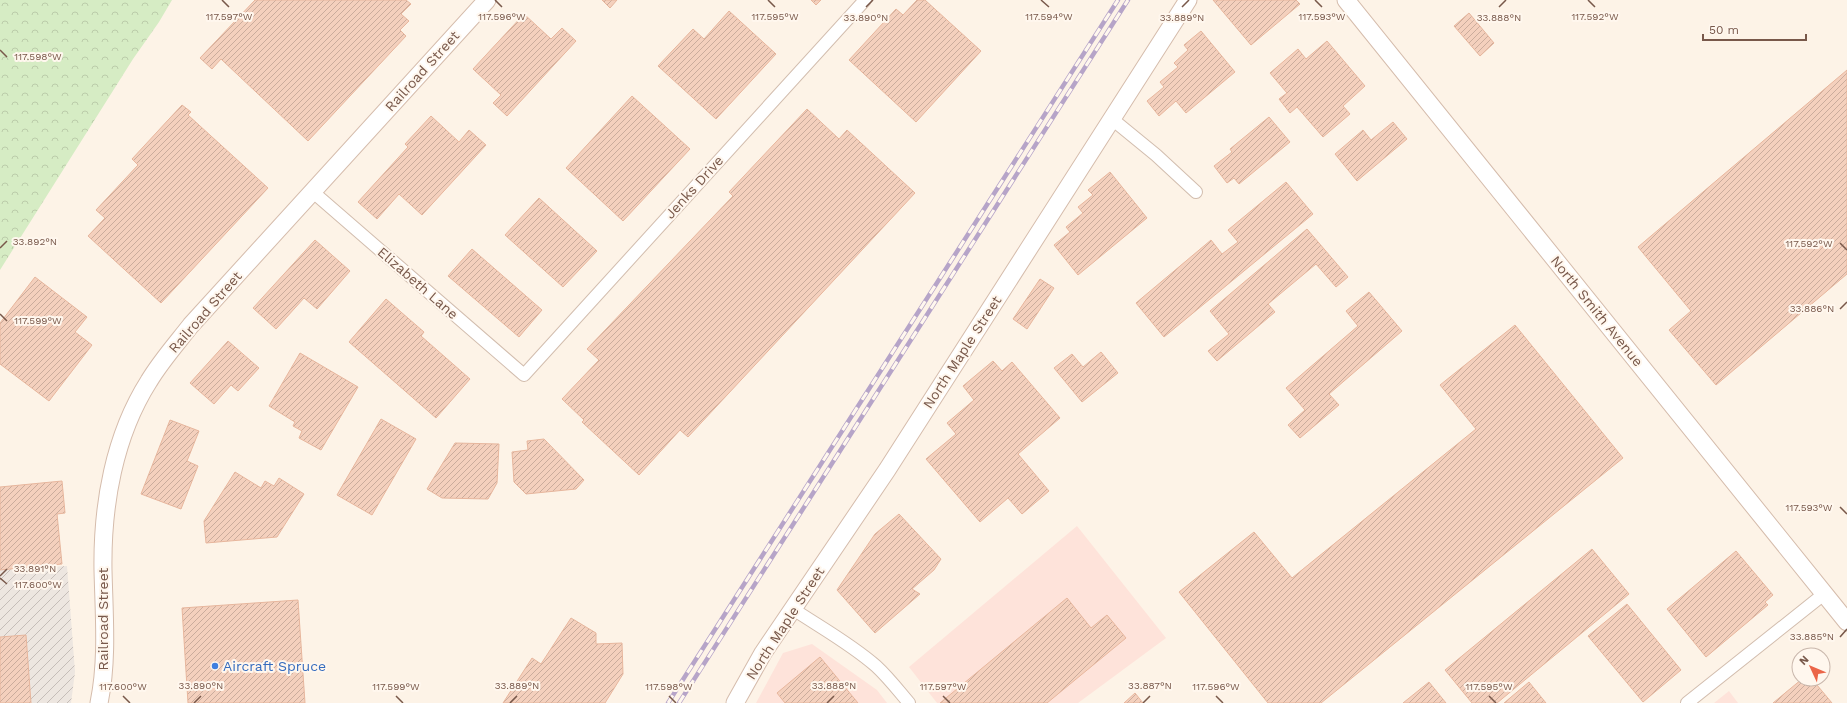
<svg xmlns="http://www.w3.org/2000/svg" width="1847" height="703" viewBox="0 0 1847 703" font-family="'Work Sans',sans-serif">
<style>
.commercial{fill:#fee3da}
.industrial{fill:url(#industrial-furrows)}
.park{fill:url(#park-crowns)}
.building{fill:url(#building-hatch);stroke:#e7b69d}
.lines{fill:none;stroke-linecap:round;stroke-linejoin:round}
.street-casing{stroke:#d2bdae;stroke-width:14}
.secondary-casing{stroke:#d5bcac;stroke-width:19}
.street{stroke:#fff;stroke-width:12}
.secondary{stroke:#fff;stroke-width:17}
.rail-casing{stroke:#b6a4c8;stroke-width:4.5}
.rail{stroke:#fff7ee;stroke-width:3;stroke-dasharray:9;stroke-linecap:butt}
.ticks{fill:none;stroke:#78584a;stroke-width:1.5}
.shop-dot{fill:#3f7fe0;stroke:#fff7ee;stroke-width:1.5}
.labels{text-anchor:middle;stroke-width:4;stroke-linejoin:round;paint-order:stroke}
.street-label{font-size:14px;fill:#78584a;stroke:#fff7ee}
.shop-label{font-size:14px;fill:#366cbe;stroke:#fff7ee;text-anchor:start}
.ticks-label{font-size:10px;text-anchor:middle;fill:#78584a;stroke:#fff7ee;stroke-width:4;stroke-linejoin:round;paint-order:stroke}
</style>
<defs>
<pattern id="industrial-furrows" width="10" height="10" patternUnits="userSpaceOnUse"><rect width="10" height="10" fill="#ede6e0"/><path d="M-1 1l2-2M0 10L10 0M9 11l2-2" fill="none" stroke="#c5bdb8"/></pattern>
<pattern id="park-crowns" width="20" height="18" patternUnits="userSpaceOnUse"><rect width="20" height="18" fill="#d6ecc4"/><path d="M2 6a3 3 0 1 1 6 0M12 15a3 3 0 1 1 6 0" fill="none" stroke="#bca"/></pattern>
<pattern id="building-hatch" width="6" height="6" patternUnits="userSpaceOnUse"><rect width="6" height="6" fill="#f4d0bd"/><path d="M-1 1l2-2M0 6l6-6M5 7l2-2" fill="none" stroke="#caac9c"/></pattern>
</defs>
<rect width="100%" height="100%" fill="#fdf3e7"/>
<g class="commercial">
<path d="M 1077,526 L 1166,638 L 1078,703 L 937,703 L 909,667 Z"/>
<path d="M 812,644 L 877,690 L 887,703 L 756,703 L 783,653 Z"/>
<path d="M 1729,691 L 1738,703 L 1714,703 Z"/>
</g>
<path class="industrial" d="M 67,566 L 75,672 L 71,703 L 0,703 L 0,570 Z"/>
<path class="park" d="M 0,0 L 172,0 L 159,22 L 133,59 L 0,270 Z"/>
<g class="building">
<path d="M 255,0 L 406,0 L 411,4 L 401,14 L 409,21 L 400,30 L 406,36 L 308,141 L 221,59 L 212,69 L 200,58 Z"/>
<path d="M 602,0 L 617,0 L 610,8 Z"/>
<path d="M 811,0 L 821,0 L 816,5 Z"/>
<path d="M 917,0 L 925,0 L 981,51 L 916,122 L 849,60 L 896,9 L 903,15 Z"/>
<path d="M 1213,0 L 1296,0 L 1300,4 L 1251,45 Z"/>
<path d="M 729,11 L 776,54 L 716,119 L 658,66 L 693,29 L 704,39 Z"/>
<path d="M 1469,13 L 1494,43 L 1480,56 L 1454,26 Z"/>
<path d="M 524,14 L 551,39 L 562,28 L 576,41 L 507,116 L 493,103 L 501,95 L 473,69 Z"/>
<path d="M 1201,31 L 1235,72 L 1186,113 L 1176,101 L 1159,116 L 1147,101 L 1164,87 L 1160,82 L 1178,67 L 1174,63 L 1188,50 L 1184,45 Z"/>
<path d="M 1327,41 L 1365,86 L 1343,106 L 1350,114 L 1323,137 L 1297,107 L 1290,113 L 1279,99 L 1287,93 L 1270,73 L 1298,49 L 1306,59 Z"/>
<path d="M 1847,70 L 1847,274 L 1716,385 L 1669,330 L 1691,311 L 1638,247 Z"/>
<path d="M 632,96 L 690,149 L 623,221 L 566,168 Z"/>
<path d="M 182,105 L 191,112 L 188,115 L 268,188 L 161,303 L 88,236 L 105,218 L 96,210 L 138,165 L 132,159 Z"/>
<path d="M 807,109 L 839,139 L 847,130 L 915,193 L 688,437 L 680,430 L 639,475 L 582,422 L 584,420 L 562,399 L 599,360 L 587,349 L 733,196 L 729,192 Z"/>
<path d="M 431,116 L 459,142 L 469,130 L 486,145 L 422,215 L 399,194 L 377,219 L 358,202 L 408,147 L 405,144 Z"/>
<path d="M 1269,117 L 1290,142 L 1239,184 L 1234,178 L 1227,183 L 1214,166 L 1232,152 L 1230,149 Z"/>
<path d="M 1393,122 L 1407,139 L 1357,181 L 1335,154 L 1363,130 L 1371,140 Z"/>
<path d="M 1110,172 L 1147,218 L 1078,275 L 1054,245 L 1070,232 L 1066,227 L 1083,213 L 1078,207 L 1093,195 L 1088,190 Z"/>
<path d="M 1286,182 L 1313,214 L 1164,337 L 1136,303 L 1211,240 L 1222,254 L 1238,242 L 1228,230 Z"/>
<path d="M 539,198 L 597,251 L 563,287 L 505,235 Z"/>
<path d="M 1307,229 L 1348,277 L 1336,287 L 1316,264 L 1268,304 L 1275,312 L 1217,361 L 1208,351 L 1229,334 L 1210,311 Z"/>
<path d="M 315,240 L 350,271 L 317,309 L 304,298 L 276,329 L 253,308 Z"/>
<path d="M 472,249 L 542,310 L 519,337 L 448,276 Z"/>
<path d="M 35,277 L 87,317 L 75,332 L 92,345 L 49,401 L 0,364 L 0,323 Z"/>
<path d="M 1040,279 L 1054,288 L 1027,329 L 1013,319 Z"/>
<path d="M 1369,292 L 1402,331 L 1329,394 L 1339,405 L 1300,438 L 1288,425 L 1305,410 L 1286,388 L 1358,326 L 1346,311 Z"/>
<path d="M 386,299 L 424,332 L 421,336 L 470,379 L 436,418 L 349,342 Z"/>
<path d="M 1515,325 L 1623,458 L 1321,703 L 1268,703 L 1179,592 L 1254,532 L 1292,578 L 1476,429 L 1440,385 Z"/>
<path d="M 228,341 L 259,368 L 238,391 L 231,385 L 214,404 L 190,383 Z"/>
<path d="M 1101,352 L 1118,373 L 1082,402 L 1054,368 L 1072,354 L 1083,367 Z"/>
<path d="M 300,353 L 358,387 L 321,450 L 299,438 L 302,431 L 293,426 L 295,422 L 269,406 Z"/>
<path d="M 993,361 L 1002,371 L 1012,362 L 1060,418 L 1018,454 L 1049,491 L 1022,514 L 1008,498 L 980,522 L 926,459 L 956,434 L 947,423 L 974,400 L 963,386 Z"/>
<path d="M 381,419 L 416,439 L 372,515 L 337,495 Z"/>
<path d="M 170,420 L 199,431 L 187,461 L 198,466 L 181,509 L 141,494 Z"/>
<path d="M 544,439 L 584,480 L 576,489 L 526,494 L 514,482 L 512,452 L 528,450 L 527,441 Z"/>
<path d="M 455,443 L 499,444 L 497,483 L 488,499 L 442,498 L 427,489 Z"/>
<path d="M 235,472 L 261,488 L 265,481 L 274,486 L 279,478 L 304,494 L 277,537 L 206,543 L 204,521 Z"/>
<path d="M 62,481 L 65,513 L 57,514 L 62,564 L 0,570 L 0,487 Z"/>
<path d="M 899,514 L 941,559 L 934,570 L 912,589 L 920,594 L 875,633 L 837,590 L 875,534 Z"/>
<path d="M 1592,549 L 1629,594 L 1497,703 L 1472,703 L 1445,670 Z"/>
<path d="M 1736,551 L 1773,595 L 1765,602 L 1768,605 L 1706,657 L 1667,609 Z"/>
<path d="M 1067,598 L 1091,628 L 1107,615 L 1126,638 L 1047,703 L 940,703 Z"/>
<path d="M 298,600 L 305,703 L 188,703 L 182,608 Z"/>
<path d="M 1627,604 L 1681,670 L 1643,702 L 1588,636 Z"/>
<path d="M 571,618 L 596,633 L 596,644 L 622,643 L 623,674 L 605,703 L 503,703 L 532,658 L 541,664 Z"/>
<path d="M 26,635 L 31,703 L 0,703 L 0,637 Z"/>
<path d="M 820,657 L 858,703 L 785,703 L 777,693 Z"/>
<path d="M 1802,679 L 1812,679 L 1832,703 L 1773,703 Z"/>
<path d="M 1429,682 L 1446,703 L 1403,703 Z"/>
<path d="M 1529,682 L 1546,703 L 1504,703 Z"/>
<path d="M 1135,693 L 1143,703 L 1124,703 Z"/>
</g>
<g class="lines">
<g class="street-casing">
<g id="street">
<path d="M 1112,119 L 1156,155 L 1196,192"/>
<path d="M 313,192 L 524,375 L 865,0"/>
<path d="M 793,609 C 820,627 851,644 876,666 C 888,677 898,690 909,703"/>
<path d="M 1687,703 L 1824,594"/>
</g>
</g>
<g class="secondary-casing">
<g id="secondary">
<path d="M 1346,0 L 1847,622"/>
<path d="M 99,703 C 108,660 104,614 103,570 C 102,505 114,436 149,381 C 161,361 177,343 191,325 L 487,0"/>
<path d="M 735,703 L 763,653 L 887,470 L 1188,0"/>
</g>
</g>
<use href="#street" class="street"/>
<use href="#secondary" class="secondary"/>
<g class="rail-casing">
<g id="rail">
<path d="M 668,703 L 1118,0"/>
<path d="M 679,703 L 1128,0"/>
</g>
</g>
<use href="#rail" class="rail"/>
</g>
<path class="ticks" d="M 222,0 L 229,7M 495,0 L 502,7M 768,0 L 775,7M 1041,0 L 1049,7M 1315,0 L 1322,7M 1588,0 L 1595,7M 866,7 L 873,0M 1182,7 L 1189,0M 1499,7 L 1506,0M 0,50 L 7,57M 1840,243 L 1847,250M 0,248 L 7,241M 1840,309 L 1847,302M 0,314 L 7,321M 1840,507 L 1847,514M 0,576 L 7,569M 0,578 L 7,584M 1840,637 L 1847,629M 123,696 L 130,703M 396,696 L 403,703M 669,696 L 676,703M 943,696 L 950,703M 1216,696 L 1223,703M 1489,696 L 1496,703M 194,703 L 201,696M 510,703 L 517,696M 827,703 L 834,696M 1143,703 L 1150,696"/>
<circle class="shop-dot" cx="215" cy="666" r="4"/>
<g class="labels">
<g class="street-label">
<text transform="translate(422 71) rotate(-48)" y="5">Railroad Street</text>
<text transform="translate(694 187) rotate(-48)" y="5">Jenks Drive</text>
<text transform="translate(418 283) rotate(41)" y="5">Elizabeth Lane</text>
<text transform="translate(1597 311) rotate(51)" y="5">North Smith Avenue</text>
<text transform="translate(205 312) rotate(-49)" y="5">Railroad Street</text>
<text transform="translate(962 352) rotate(-57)" y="5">North Maple Street</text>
<text transform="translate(103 619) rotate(-90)" y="5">Railroad Street</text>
<text transform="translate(785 623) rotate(-57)" y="5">North Maple Street</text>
</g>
<g class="shop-label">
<text x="223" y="671">Aircraft Spruce</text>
</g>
</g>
<g class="ticks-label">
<text x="229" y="20">117.597°W</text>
<text x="502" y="20">117.596°W</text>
<text x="775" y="20">117.595°W</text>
<text x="1049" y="20">117.594°W</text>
<text x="1322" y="20">117.593°W</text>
<text x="1595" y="20">117.592°W</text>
<text x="866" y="21">33.890°N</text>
<text x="1182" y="21">33.889°N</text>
<text x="1499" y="21">33.888°N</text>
<text x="38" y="60">117.598°W</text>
<text x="35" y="245">33.892°N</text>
<text x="1809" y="247">117.592°W</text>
<text x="1812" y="312">33.886°N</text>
<text x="38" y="324">117.599°W</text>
<text x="1809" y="511">117.593°W</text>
<text x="35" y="572">33.891°N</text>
<text x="38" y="588">117.600°W</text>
<text x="1812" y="640">33.885°N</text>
<text x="201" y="689">33.890°N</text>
<text x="517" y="689">33.889°N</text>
<text x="834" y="689">33.888°N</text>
<text x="1150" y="689">33.887°N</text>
<text x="123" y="690">117.600°W</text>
<text x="396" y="690">117.599°W</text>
<text x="669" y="690">117.598°W</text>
<text x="943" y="690">117.597°W</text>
<text x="1216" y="690">117.596°W</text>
<text x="1489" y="690">117.595°W</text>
</g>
<g transform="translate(1811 667) rotate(314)"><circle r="19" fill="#fff7ee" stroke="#c9b7ac"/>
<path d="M0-3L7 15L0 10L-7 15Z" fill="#eb6548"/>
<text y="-6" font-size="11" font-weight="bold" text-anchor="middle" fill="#78584a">N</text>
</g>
<path d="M1703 34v6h103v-6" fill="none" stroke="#78584a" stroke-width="2"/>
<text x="1709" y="34" font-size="12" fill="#78584a" stroke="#fff7ee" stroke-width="3" paint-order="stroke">50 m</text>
</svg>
